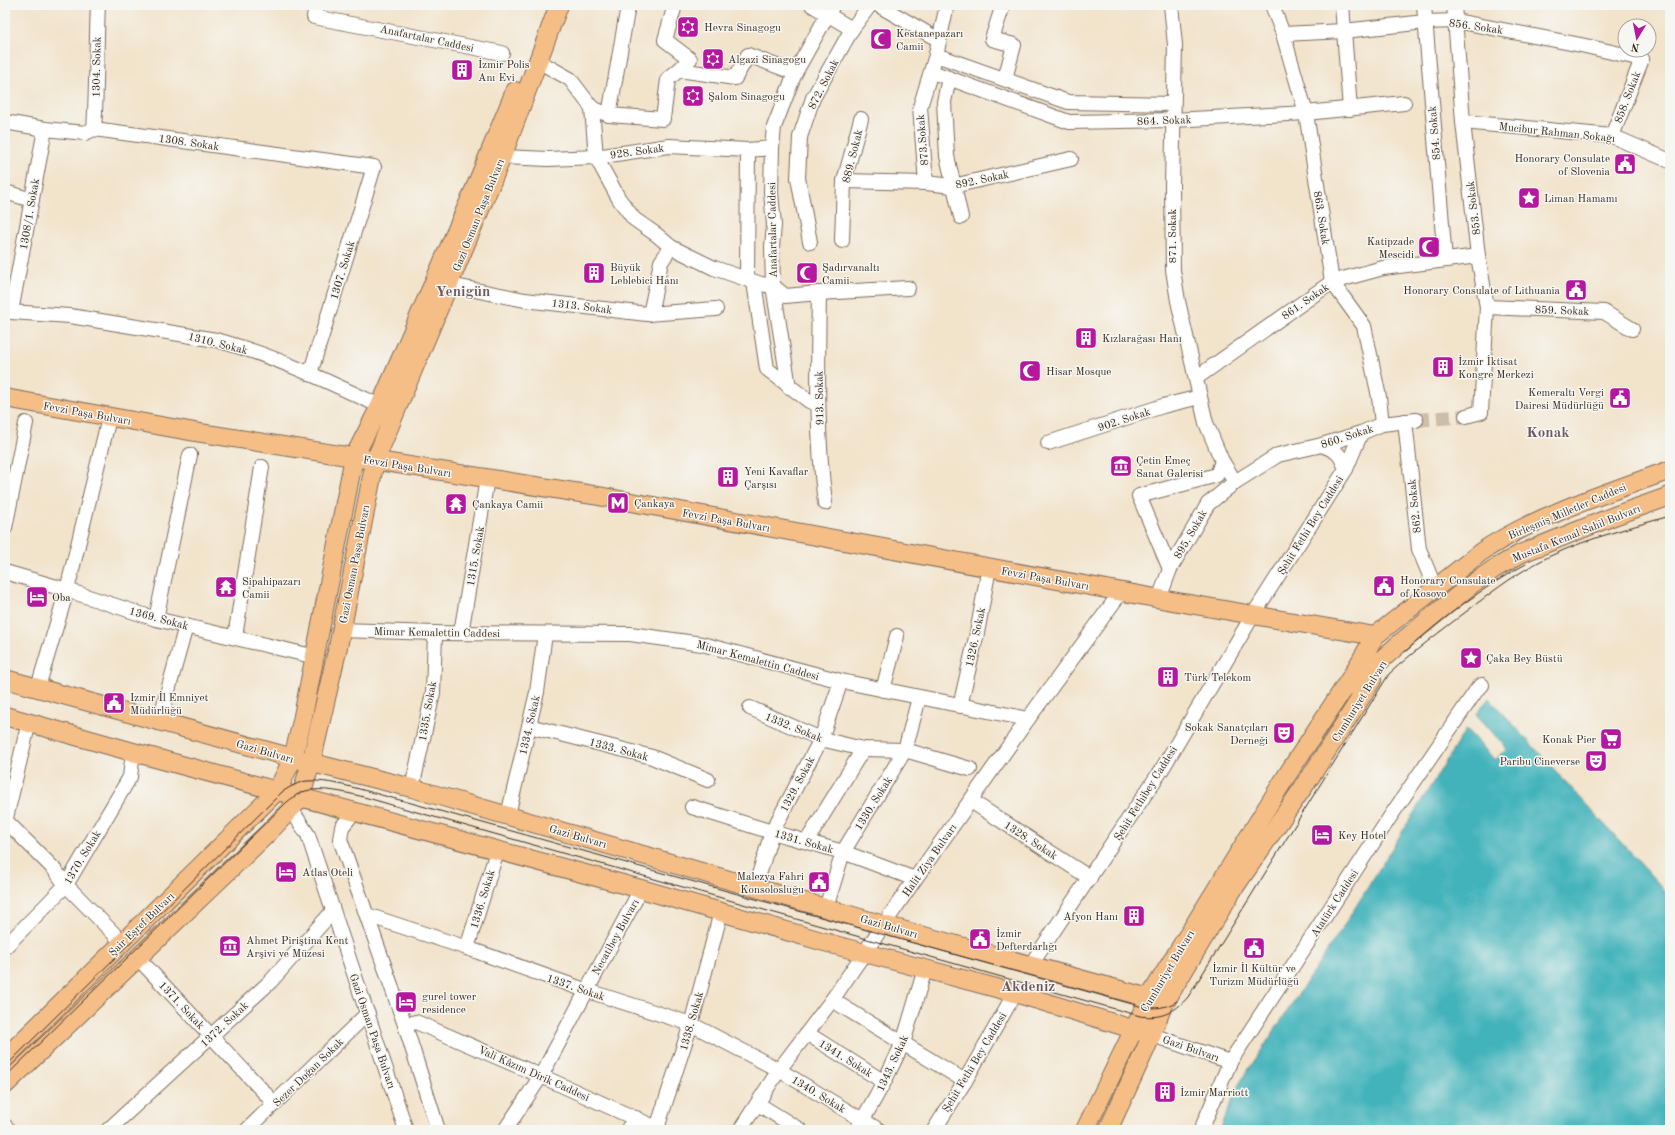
<svg xmlns="http://www.w3.org/2000/svg" width="1675" height="1135" viewBox="0 0 1675 1135" font-family="'Old Standard TT',serif">
<style>
.water{fill:#43b3bb;stroke:#3f6e6c}
.lines{fill:none;stroke-linecap:round;stroke-linejoin:round}
.minor-tunnel{stroke:#cdbea8;stroke-width:14;stroke-dasharray:14 7;stroke-linecap:butt}
.minor-casing{stroke:#7b6b5b;stroke-width:16}
.major-casing{stroke:#7b6b5b;stroke-width:20}
.minor{stroke:#fff;stroke-width:14}
.major{stroke:#f6be87;stroke-width:18}
.tram{stroke:#3b2a1e;stroke-width:1}
.labels{text-anchor:middle;stroke-width:3;stroke-linejoin:round;paint-order:stroke}
.street-label{font-size:11px;fill:#3b2a1e;stroke:#f6f6f2}
.poi-label{font-size:11px;fill:#3b2a1e;stroke:#f6f6f2;text-anchor:start}
.district-label{font-size:15px;font-weight:bold;fill:#6d5861;stroke:#f6f6f2}
</style>
<rect width="100%" height="100%" fill="#f6f6f2"/>
<filter id="ink" filterUnits="userSpaceOnUse"><feTurbulence type="fractalNoise" baseFrequency=".025" numOctaves="2"/><feDisplacementMap in="SourceGraphic" scale="8" xChannelSelector="R" yChannelSelector="G"/><feConvolveMatrix kernelMatrix="1 2 1 2 8 2 1 2 1" color-interpolation-filters="sRGB"/></filter>
<filter id="wash" filterUnits="userSpaceOnUse"><feTurbulence type="fractalNoise" baseFrequency=".012" numOctaves="4" result="noise"/><feDisplacementMap in="SourceGraphic" scale="16" xChannelSelector="R" yChannelSelector="G"/><feGaussianBlur stdDeviation="0.9" result="paint"/><feColorMatrix in="noise" values="0 0 0 0 0 0 0 0 0 0 0 0 0 0 0 0 0 1.4 0 .05"/><feComposite in="paint" operator="in"/></filter>
<g filter="url(#wash)">
<rect width="100%" height="100%" fill="#f2e3cb"/>
<path class="water" d="M 1489,698 L 1670,896 L 1670,1130 L 1220,1130 L 1239,1084 L 1345,924 L 1466,729 L 1495,760 L 1507,749 L 1476,714 Z"/>
</g>
<g filter="url(#ink)">
<g class="lines">
<path class="minor-tunnel" d="M 1416,420 L 1466,416"/>
<g class="minor-casing">
<g id="minor">
<path d="M 316,5 L 314,17 L 502,53"/>
<path d="M 675,5 L 665,40 L 690,59 L 679,70"/>
<path d="M 812,5 L 852,29"/>
<path d="M 878,5 L 939,40 L 936,55 L 1068,102 L 1173,104"/>
<path d="M 1003,5 L 992,39 L 1014,45 L 1005,79"/>
<path d="M 1171,5 L 1175,45 L 1172,186 L 1173,270 L 1178,301 L 1206,423 L 1222,461 L 1235,482"/>
<path d="M 1272,5 L 1283,34 L 1306,113 L 1332,282 L 1364,326 L 1379,397 L 1382,424"/>
<path d="M 1342,5 L 1350,109"/>
<path d="M 1424,5 L 1445,260"/>
<path d="M 1454,5 L 1463,122 L 1478,256 L 1487,307 L 1481,412 L 1466,416"/>
<path d="M 1283,34 L 1344,31 L 1425,22 L 1456,21 L 1581,45 L 1642,59 L 1612,136"/>
<path d="M 538,61 L 570,79 L 592,108 L 596,157 L 619,199 L 634,219 L 657,235 L 671,247 L 714,268 L 761,284 L 773,286"/>
<path d="M 932,72 L 1069,122 L 1173,120 L 1306,113 L 1404,103"/>
<path d="M 949,78 L 944,102 L 947,156 L 961,217"/>
<path d="M 592,108 L 609,115 L 663,119 L 668,79 L 679,70 L 735,78 L 748,55 L 795,73"/>
<path d="M 609,115 L 628,6"/>
<path d="M 5,122 L 45,129 L 85,133 L 94,129 L 374,167 L 310,374"/>
<path d="M 1463,122 L 1612,136 L 1670,161"/>
<path d="M 45,129 L 11,312 L 70,316 L 216,340 C 273,355 327,381 380,406"/>
<path d="M 94,129 C 97,88 96,47 98,5"/>
<path d="M 502,157 L 548,159 L 596,157 L 669,146 L 748,150 L 772,148"/>
<path d="M 844,181 L 926,183 L 953,186 L 1071,159"/>
<path d="M 926,183 L 920,107 L 936,55 L 947,5"/>
<path d="M 5,192 L 32,200"/>
<path d="M 842,241 L 844,181 L 861,119"/>
<path d="M 810,242 L 798,178 L 800,137 L 813,98 L 852,29 L 870,5"/>
<path d="M 747,279 L 748,150"/>
<path d="M 754,282 L 767,369 L 809,401 L 818,404"/>
<path d="M 450,285 L 525,300 L 647,314 L 716,309"/>
<path d="M 773,286 L 785,296 L 819,293 L 908,288"/>
<path d="M 819,293 C 818,363 816,433 825,503"/>
<path d="M 1487,307 L 1604,312 L 1632,329"/>
<path d="M 650,314 L 661,262 L 671,247"/>
<path d="M 1196,378 L 1332,282 L 1383,268 L 1478,256"/>
<path d="M 789,387 L 773,286 L 772,247 L 774,225 L 771,192 L 772,148 L 774,127 L 795,73 L 833,5"/>
<path d="M 1405,421 L 1419,549 L 1435,588"/>
<path d="M 1048,443 L 1163,406 L 1200,397"/>
<path d="M 1322,445 C 1337,451 1340,453 1346,469"/>
<path d="M 5,528 L 26,423"/>
<path d="M 1170,569 L 1139,496 L 1217,475 L 1222,461"/>
<path d="M 5,572 L 67,590 L 156,619 L 316,657"/>
<path d="M 1159,599 L 1170,569 L 1208,504 L 1235,482 L 1278,455 L 1322,445 L 1361,433 L 1382,424 L 1416,420"/>
<path d="M 156,619 L 190,455"/>
<path d="M 341,630 L 435,633 L 630,634 L 702,644 L 841,681 L 1028,719"/>
<path d="M 461,633 L 487,479"/>
<path d="M 235,637 L 262,467"/>
<path d="M 38,687 L 67,590 L 109,418"/>
<path d="M 883,690 L 897,636"/>
<path d="M 960,706 L 977,633 L 989,568"/>
<path d="M 750,708 L 821,739 L 863,749 L 905,750 L 970,769"/>
<path d="M 162,712 L 186,626"/>
<path d="M 529,726 L 652,757 L 708,780"/>
<path d="M 412,788 L 433,693 L 435,633"/>
<path d="M 971,801 L 1090,878"/>
<path d="M 692,807 L 772,832 L 843,852 L 915,879"/>
<path d="M 291,809 L 308,835 L 406,1130"/>
<path d="M 354,812 L 342,827 L 340,839 L 405,1025 L 438,1130"/>
<path d="M 508,815 L 537,692 L 545,634"/>
<path d="M 6,821 L 54,869 L 66,885 L 122,942"/>
<path d="M 5,822 L 29,722"/>
<path d="M 807,841 L 863,749"/>
<path d="M 755,888 L 772,832 L 821,739 L 841,681"/>
<path d="M 826,908 L 843,852 L 905,750 L 919,698"/>
<path d="M 367,915 L 467,948 L 585,990 L 691,1024 L 779,1070 L 879,1130"/>
<path d="M 5,947 L 66,885 L 130,777 L 133,752"/>
<path d="M 467,948 L 497,851"/>
<path d="M 138,958 L 275,1104"/>
<path d="M 1030,966 L 1162,769 L 1253,615 L 1346,469 L 1361,433"/>
<path d="M 832,1000 L 965,1081"/>
<path d="M 405,1025 L 416,1022 L 541,1076 L 661,1130"/>
<path d="M 808,1034 L 884,1082"/>
<path d="M 1152,1035 L 1230,1062"/>
<path d="M 758,1104 L 800,1130"/>
<path d="M 5,1126 L 9,1130"/>
<path d="M 657,1128 L 691,1024 L 721,912"/>
<path d="M 108,1130 L 271,981 L 332,912"/>
<path d="M 247,1130 L 368,1013"/>
<path d="M 505,1130 L 541,1076 L 641,889"/>
<path d="M 627,1130 L 636,1118"/>
<path d="M 740,1130 L 779,1070 L 832,1000 L 915,879 L 1028,719 L 1121,592"/>
<path d="M 857,1130 L 884,1082 L 903,1043 L 925,969"/>
<path d="M 934,1130 L 965,1081 L 1015,993"/>
<path d="M 1201,1130 L 1230,1062 L 1390,817 L 1478,688 L 1482,685"/>
</g>
</g>
<g class="major-casing">
<g id="major">
<path d="M 5,398 L 195,432 L 593,495 L 1172,601 L 1375,636"/>
<path d="M 5,679 L 293,758 L 412,788 L 884,925 L 1149,998"/>
<path d="M 1357,688 L 1370,670 L 1399,644 L 1472,584 L 1494,569 L 1520,554 L 1614,516 L 1670,496"/>
<path d="M 5,716 L 133,752 L 641,889 L 835,945 L 1015,993 L 1152,1035"/>
<path d="M 1232,891 L 1245,861"/>
<path d="M 5,1058 L 277,791 L 293,758 L 302,721 L 354,457 L 380,406 L 478,181 L 515,91"/>
<path d="M 5,1085 L 268,833 L 297,802 L 302,792 L 311,763 L 338,647 L 375,461 L 502,157 L 559,5"/>
<path d="M 1085,1130 L 1149,998 L 1287,775 L 1353,674 L 1375,636 L 1481,552 C 1537,515 1607,493 1670,470"/>
<path d="M 1108,1130 L 1146,1048 L 1162,1008 L 1175,985 L 1232,891 L 1311,776 L 1372,680"/>
</g>
</g>
<use href="#minor" class="minor"/>
<use href="#major" class="major"/>
<g class="tram">
<path d="M 1405,652 C 1440,620 1484,586 1526,564"/>
<path d="M 5,1067 L 282,792 C 290,787 298,782 307,781 C 333,779 378,795 404,801 L 1143,1007 C 1155,1009 1167,1008 1177,1001"/>
<path d="M 5,1077 L 287,802 C 291,799 297,794 302,792 C 328,783 379,802 406,809 L 1140,1016 C 1161,1019 1174,1013 1188,997 L 1389,674 C 1414,651 1441,631 1467,611 C 1488,595 1510,578 1533,565 C 1573,542 1625,529 1670,516"/>
</g>
</g>
</g>
<defs>
<g id="synagogue-square" transform="scale(1.15)"><rect x="-9" y="-9" width="18" height="18" rx="4" fill="#b5179e" stroke="#f6f6f2"/><path d="M0-6.5L5.6 3.2H-5.6ZM0 6.5L5.6-3.2H-5.6Z" fill="#fff"/></g>
<g id="mosque-square" transform="scale(1.15)"><rect x="-9" y="-9" width="18" height="18" rx="4" fill="#b5179e" stroke="#f6f6f2"/><path d="M3.5-4.9A6 6 0 1 0 3.5 4.9A5 5 0 1 1 3.5-4.9Z" fill="#fff"/></g>
<g id="building-square" transform="scale(1.15)"><rect x="-9" y="-9" width="18" height="18" rx="4" fill="#b5179e" stroke="#f6f6f2"/><path d="M-4-6H4V6H1V3H-1V6H-4ZM-2.5-4.3h1.7v1.8h-1.7ZM.8-4.3h1.7v1.8H.8ZM-2.5-1h1.7V.8h-1.7ZM.8-1h1.7V.8H.8Z" fill="#fff"/></g>
<g id="civic-square" transform="scale(1.15)"><rect x="-9" y="-9" width="18" height="18" rx="4" fill="#b5179e" stroke="#f6f6f2"/><path d="M-.6-6.5H3V-4.5H.6V-3L4-1V1h2V6H-6V1h2V-1L-.6-3ZM-1.2 2.5V6h2.4V2.5Z" fill="#fff"/></g>
<g id="sight-square" transform="scale(1.15)"><rect x="-9" y="-9" width="18" height="18" rx="4" fill="#b5179e" stroke="#f6f6f2"/><path d="M0-6L1.8-2.2L6-1.7L2.9 1.2L3.7 5.4L0 3.3L-3.7 5.4L-2.9 1.2L-6-1.7L-1.8-2.2Z" fill="#fff"/></g>
<g id="museum-square" transform="scale(1.15)"><rect x="-9" y="-9" width="18" height="18" rx="4" fill="#b5179e" stroke="#f6f6f2"/><path d="M0-6L6-3V-2H-6V-3ZM-5-1h2V3h-2ZM-1-1h2V3h-2ZM3-1h2V3H3ZM-6 4H6V6H-6Z" fill="#fff"/></g>
<g id="metro-square" transform="scale(1.15)"><rect x="-9" y="-9" width="18" height="18" rx="4" fill="#b5179e" stroke="#f6f6f2"/><path d="M-5.5 5V-5H-3L0 0L3-5H5.5V5H3V-.5L0 4L-3-.5V5Z" fill="#fff"/></g>
<g id="temple-square" transform="scale(1.15)"><rect x="-9" y="-9" width="18" height="18" rx="4" fill="#b5179e" stroke="#f6f6f2"/><path d="M0-6L5-2H3V0L6.5 2.5H4V6H1.5V3h-3V6H-4V2.5H-6.5L-3 0V-2H-5Z" fill="#fff"/></g>
<g id="hotel-square" transform="scale(1.15)"><rect x="-9" y="-9" width="18" height="18" rx="4" fill="#b5179e" stroke="#f6f6f2"/><path d="M-6-4.5h1.5V1H6V5H4.5V3h-9V5H-6ZM-4 0a1.8 1.8 0 1 1 3.6 0ZM.5 0V-2.5h3Q6-2.5 6 0Z" fill="#fff"/></g>
<g id="theatre-square" transform="scale(1.15)"><rect x="-9" y="-9" width="18" height="18" rx="4" fill="#b5179e" stroke="#f6f6f2"/><path d="M-5-5.5Q0-4 5-5.5V0Q5 5 0 6Q-5 5-5 0ZM-3.3-2.5H-1v1.5H-3.3ZM1-2.5H3.3v1.5H1ZM-2.8 1Q0 5.5 2.8 1Z" fill="#fff"/></g>
<g id="supermarket-square" transform="scale(1.15)"><rect x="-9" y="-9" width="18" height="18" rx="4" fill="#b5179e" stroke="#f6f6f2"/><path d="M-6-5.5h2.5l.6 2H6L4.5 2H-2.5L-4.4-4H-6ZM-1.5 3.2a1.3 1.3 0 1 0 .1 0ZM3 3.2a1.3 1.3 0 1 0 .1 0Z" fill="#fff"/></g>
</defs>
<g fill-rule="evenodd">
<use href="#synagogue-square" x="688" y="27"/>
<use href="#mosque-square" x="881" y="39"/>
<use href="#synagogue-square" x="713" y="59"/>
<use href="#building-square" x="462" y="70"/>
<use href="#synagogue-square" x="693" y="96"/>
<use href="#civic-square" x="1625" y="164"/>
<use href="#sight-square" x="1529" y="198"/>
<use href="#mosque-square" x="1429" y="247"/>
<use href="#building-square" x="594" y="273"/>
<use href="#mosque-square" x="807" y="273"/>
<use href="#civic-square" x="1576" y="290"/>
<use href="#building-square" x="1086" y="338"/>
<use href="#building-square" x="1443" y="367"/>
<use href="#mosque-square" x="1030" y="371"/>
<use href="#civic-square" x="1620" y="398"/>
<use href="#museum-square" x="1121" y="466"/>
<use href="#building-square" x="728" y="477"/>
<use href="#metro-square" x="618" y="503"/>
<use href="#temple-square" x="456" y="504"/>
<use href="#civic-square" x="1384" y="586"/>
<use href="#temple-square" x="226" y="587"/>
<use href="#hotel-square" x="37" y="597"/>
<use href="#sight-square" x="1471" y="658"/>
<use href="#building-square" x="1168" y="677"/>
<use href="#civic-square" x="114" y="703"/>
<use href="#theatre-square" x="1284" y="733"/>
<use href="#supermarket-square" x="1611" y="739"/>
<use href="#theatre-square" x="1596" y="761"/>
<use href="#hotel-square" x="1322" y="835"/>
<use href="#hotel-square" x="286" y="872"/>
<use href="#civic-square" x="819" y="882"/>
<use href="#building-square" x="1134" y="916"/>
<use href="#civic-square" x="980" y="939"/>
<use href="#museum-square" x="230" y="946"/>
<use href="#civic-square" x="1254" y="948"/>
<use href="#hotel-square" x="406" y="1002"/>
<use href="#building-square" x="1165" y="1092"/>
</g>
<g class="labels">
<g class="street-label">
<text transform="translate(1476 26) rotate(8)" y="4">856. Sokak</text>
<text transform="translate(427 38) rotate(12)" y="4">Anafartalar Caddesi</text>
<text transform="translate(96 67) rotate(-89)" y="4">1304. Sokak</text>
<text transform="translate(823 84) rotate(-63)" y="4">872. Sokak</text>
<text transform="translate(1627 97) rotate(-69)" y="4">858. Sokak</text>
<text transform="translate(1164 120) rotate(-2)" y="4">864. Sokak</text>
<text transform="translate(1557 132) rotate(6)" y="4">Mucibur Rahman Sokağı</text>
<text transform="translate(1434 133) rotate(-95)" y="4">854. Sokak</text>
<text transform="translate(922 140) rotate(-95)" y="4">873.Sokak</text>
<text transform="translate(189 142) rotate(8)" y="4">1308. Sokak</text>
<text transform="translate(637 151) rotate(-8)" y="4">928. Sokak</text>
<text transform="translate(852 156) rotate(-76)" y="4">889. Sokak</text>
<text transform="translate(982 179) rotate(-12)" y="4">892. Sokak</text>
<text transform="translate(1473 208) rotate(-97)" y="4">853. Sokak</text>
<text transform="translate(29 214) rotate(-80)" y="4">1308/1. Sokak</text>
<text transform="translate(478 215) rotate(-68)" y="4">Gazi Osman Paşa Bulvarı</text>
<text transform="translate(1322 218) rotate(81)" y="4">863. Sokak</text>
<text transform="translate(772 230) rotate(-91)" y="4">Anafartalar Caddesi</text>
<text transform="translate(1172 236) rotate(-90)" y="4">871. Sokak</text>
<text transform="translate(342 270) rotate(-73)" y="4">1307. Sokak</text>
<text transform="translate(1305 301) rotate(-35)" y="4">861. Sokak</text>
<text transform="translate(582 306) rotate(7)" y="4">1313. Sokak</text>
<text transform="translate(1562 310) rotate(2)" y="4">859. Sokak</text>
<text transform="translate(218 343) rotate(14)" y="4">1310. Sokak</text>
<text transform="translate(819 398) rotate(-91)" y="4">913. Sokak</text>
<text transform="translate(87 413) rotate(10)" y="4">Fevzi Paşa Bulvarı</text>
<text transform="translate(1124 419) rotate(-18)" y="4">902. Sokak</text>
<text transform="translate(1347 436) rotate(-18)" y="4">860. Sokak</text>
<text transform="translate(407 466) rotate(9)" y="4">Fevzi Paşa Bulvarı</text>
<text transform="translate(1414 506) rotate(-96)" y="4">862. Sokak</text>
<text transform="translate(1567 511) rotate(-23)" y="4">Birleşmiş Milletler Caddesi</text>
<text transform="translate(726 520) rotate(10)" y="4">Fevzi Paşa Bulvarı</text>
<text transform="translate(1310 525) rotate(-58)" y="4">Şehit Fethi Bey Caddesi</text>
<text transform="translate(1576 533) rotate(-22)" y="4">Mustafa Kemal Sahil Bulvarı</text>
<text transform="translate(1190 534) rotate(-60)" y="4">895. Sokak</text>
<text transform="translate(475 556) rotate(-80)" y="4">1315. Sokak</text>
<text transform="translate(354 564) rotate(-79)" y="4">Gazi Osman Paşa Bulvarı</text>
<text transform="translate(1045 578) rotate(10)" y="4">Fevzi Paşa Bulvarı</text>
<text transform="translate(159 618) rotate(15)" y="4">1369. Sokak</text>
<text transform="translate(437 632) rotate(1)" y="4">Mimar Kemalettin Caddesi</text>
<text transform="translate(975 637) rotate(-78)" y="4">1326. Sokak</text>
<text transform="translate(758 660) rotate(15)" y="4">Mimar Kemalettin Caddesi</text>
<text transform="translate(1359 701) rotate(-58)" y="4">Cumhuriyet Bulvarı</text>
<text transform="translate(427 711) rotate(-80)" y="4">1335. Sokak</text>
<text transform="translate(529 725) rotate(-77)" y="4">1334. Sokak</text>
<text transform="translate(794 727) rotate(22)" y="4">1332. Sokak</text>
<text transform="translate(619 749) rotate(15)" y="4">1333. Sokak</text>
<text transform="translate(265 751) rotate(16)" y="4">Gazi Bulvarı</text>
<text transform="translate(797 784) rotate(-62)" y="4">1329. Sokak</text>
<text transform="translate(1145 793) rotate(-58)" y="4">Şehit Fethibey Caddesi</text>
<text transform="translate(873 803) rotate(-58)" y="4">1330. Sokak</text>
<text transform="translate(578 836) rotate(16)" y="4">Gazi Bulvarı</text>
<text transform="translate(1031 840) rotate(33)" y="4">1328. Sokak</text>
<text transform="translate(804 841) rotate(16)" y="4">1331. Sokak</text>
<text transform="translate(82 857) rotate(-59)" y="4">1370. Sokak</text>
<text transform="translate(929 860) rotate(-55)" y="4">Halit Ziya Bulvarı</text>
<text transform="translate(482 899) rotate(-73)" y="4">1336. Sokak</text>
<text transform="translate(1334 903) rotate(-57)" y="4">Atatürk Caddesi</text>
<text transform="translate(141 924) rotate(-44)" y="4">Şair Eşref Bulvarı</text>
<text transform="translate(889 926) rotate(16)" y="4">Gazi Bulvarı</text>
<text transform="translate(615 937) rotate(-61)" y="4">Necatibey Bulvarı</text>
<text transform="translate(1167 971) rotate(-59)" y="4">Cumhuriyet Bulvarı</text>
<text transform="translate(576 987) rotate(19)" y="4">1337. Sokak</text>
<text transform="translate(182 1005) rotate(47)" y="4">1371. Sokak</text>
<text transform="translate(691 1021) rotate(-74)" y="4">1338. Sokak</text>
<text transform="translate(224 1024) rotate(-43)" y="4">1372. Sokak</text>
<text transform="translate(373 1031) rotate(71)" y="4">Gazi Osman Paşa Bulvarı</text>
<text transform="translate(1191 1048) rotate(19)" y="4">Gazi Bulvarı</text>
<text transform="translate(846 1058) rotate(32)" y="4">1341. Sokak</text>
<text transform="translate(974 1062) rotate(-59)" y="4">Şehit Fethi Bey Caddesi</text>
<text transform="translate(892 1063) rotate(-65)" y="4">1343. Sokak</text>
<text transform="translate(308 1072) rotate(-44)" y="4">Sezer Doğan Sokak</text>
<text transform="translate(534 1073) rotate(24)" y="4">Vali Kâzım Dirik Caddesi</text>
<text transform="translate(819 1094) rotate(31)" y="4">1340. Sokak</text>
</g>
<g class="poi-label">
<text x="704" y="31">Hevra Sinagogu</text>
<text x="896" y="37">Kestanepazarı<tspan x="896" dy="13">Camii</tspan></text>
<text x="728" y="63">Algazi Sinagogu</text>
<text x="478" y="68">İzmir Polis<tspan x="478" dy="13">Anı Evi</tspan></text>
<text x="708" y="100">Şalom Sinagogu</text>
<text x="1610" y="162" text-anchor="end">Honorary Consulate<tspan x="1610" dy="13">of Slovenia</tspan></text>
<text x="1544" y="202">Liman Hamamı</text>
<text x="1414" y="245" text-anchor="end">Katipzade<tspan x="1414" dy="13">Mescidi</tspan></text>
<text x="610" y="271">Büyük<tspan x="610" dy="13">Leblebici Hanı</tspan></text>
<text x="822" y="271">Şadırvanaltı<tspan x="822" dy="13">Camii</tspan></text>
<text x="1560" y="294" text-anchor="end">Honorary Consulate of Lithuania</text>
<text x="1102" y="342">Kızlarağası Hanı</text>
<text x="1458" y="365">İzmir İktisat<tspan x="1458" dy="13">Kongre Merkezi</tspan></text>
<text x="1046" y="375">Hisar Mosque</text>
<text x="1604" y="396" text-anchor="end">Kemeraltı Vergi<tspan x="1604" dy="13">Dairesi Müdürlüğü</tspan></text>
<text x="1136" y="464">Çetin Emeç<tspan x="1136" dy="13">Sanat Galerisi</tspan></text>
<text x="744" y="475">Yeni Kavaflar<tspan x="744" dy="13">Çarşısı</tspan></text>
<text x="634" y="507">Çankaya</text>
<text x="472" y="508">Çankaya Camii</text>
<text x="1400" y="584">Honorary Consulate<tspan x="1400" dy="13">of Kosovo</tspan></text>
<text x="242" y="585">Sipahipazarı<tspan x="242" dy="13">Camii</tspan></text>
<text x="52" y="601">Oba</text>
<text x="1486" y="662">Çaka Bey Büstü</text>
<text x="1184" y="681">Türk Telekom</text>
<text x="130" y="701">Izmir İl Emniyet<tspan x="130" dy="13">Müdürlüğü</tspan></text>
<text x="1268" y="731" text-anchor="end">Sokak Sanatçıları<tspan x="1268" dy="13">Derneği</tspan></text>
<text x="1596" y="743" text-anchor="end">Konak Pier</text>
<text x="1580" y="765" text-anchor="end">Paribu Cineverse</text>
<text x="1338" y="839">Key Hotel</text>
<text x="302" y="876">Atlas Oteli</text>
<text x="804" y="880" text-anchor="end">Malezya Fahri<tspan x="804" dy="13">Konsolosluğu</tspan></text>
<text x="1118" y="920" text-anchor="end">Afyon Hanı</text>
<text x="996" y="937">İzmir<tspan x="996" dy="13">Defterdarlığı</tspan></text>
<text x="246" y="944">Ahmet Piriştina Kent<tspan x="246" dy="13">Arşivi ve Müzesi</tspan></text>
<text x="1254" y="972" text-anchor="middle">İzmir İl Kültür ve<tspan x="1254" dy="13">Turizm Müdürlüğü</tspan></text>
<text x="422" y="1000">gurel tower<tspan x="422" dy="13">residence</tspan></text>
<text x="1180" y="1096">İzmir Marriott</text>
</g>
<g class="district-label">
<text x="463" y="296">Yenigün</text>
<text x="1548" y="437">Konak</text>
<text x="1028" y="991">Akdeniz</text>
</g>
</g>
<rect width="1675" height="1135" fill="none" stroke="#f6f6f2" stroke-width="20"/>
<g transform="translate(1637 38) rotate(190)"><circle r="19" fill="#f6f6f2" stroke="#aba49d"/>
<path d="M0-3L7 15L0 10L-7 15Z" fill="#b5179e"/>
<text y="-6" font-size="11" font-weight="bold" text-anchor="middle" fill="#3b2a1e">N</text>
</g>
</svg>
